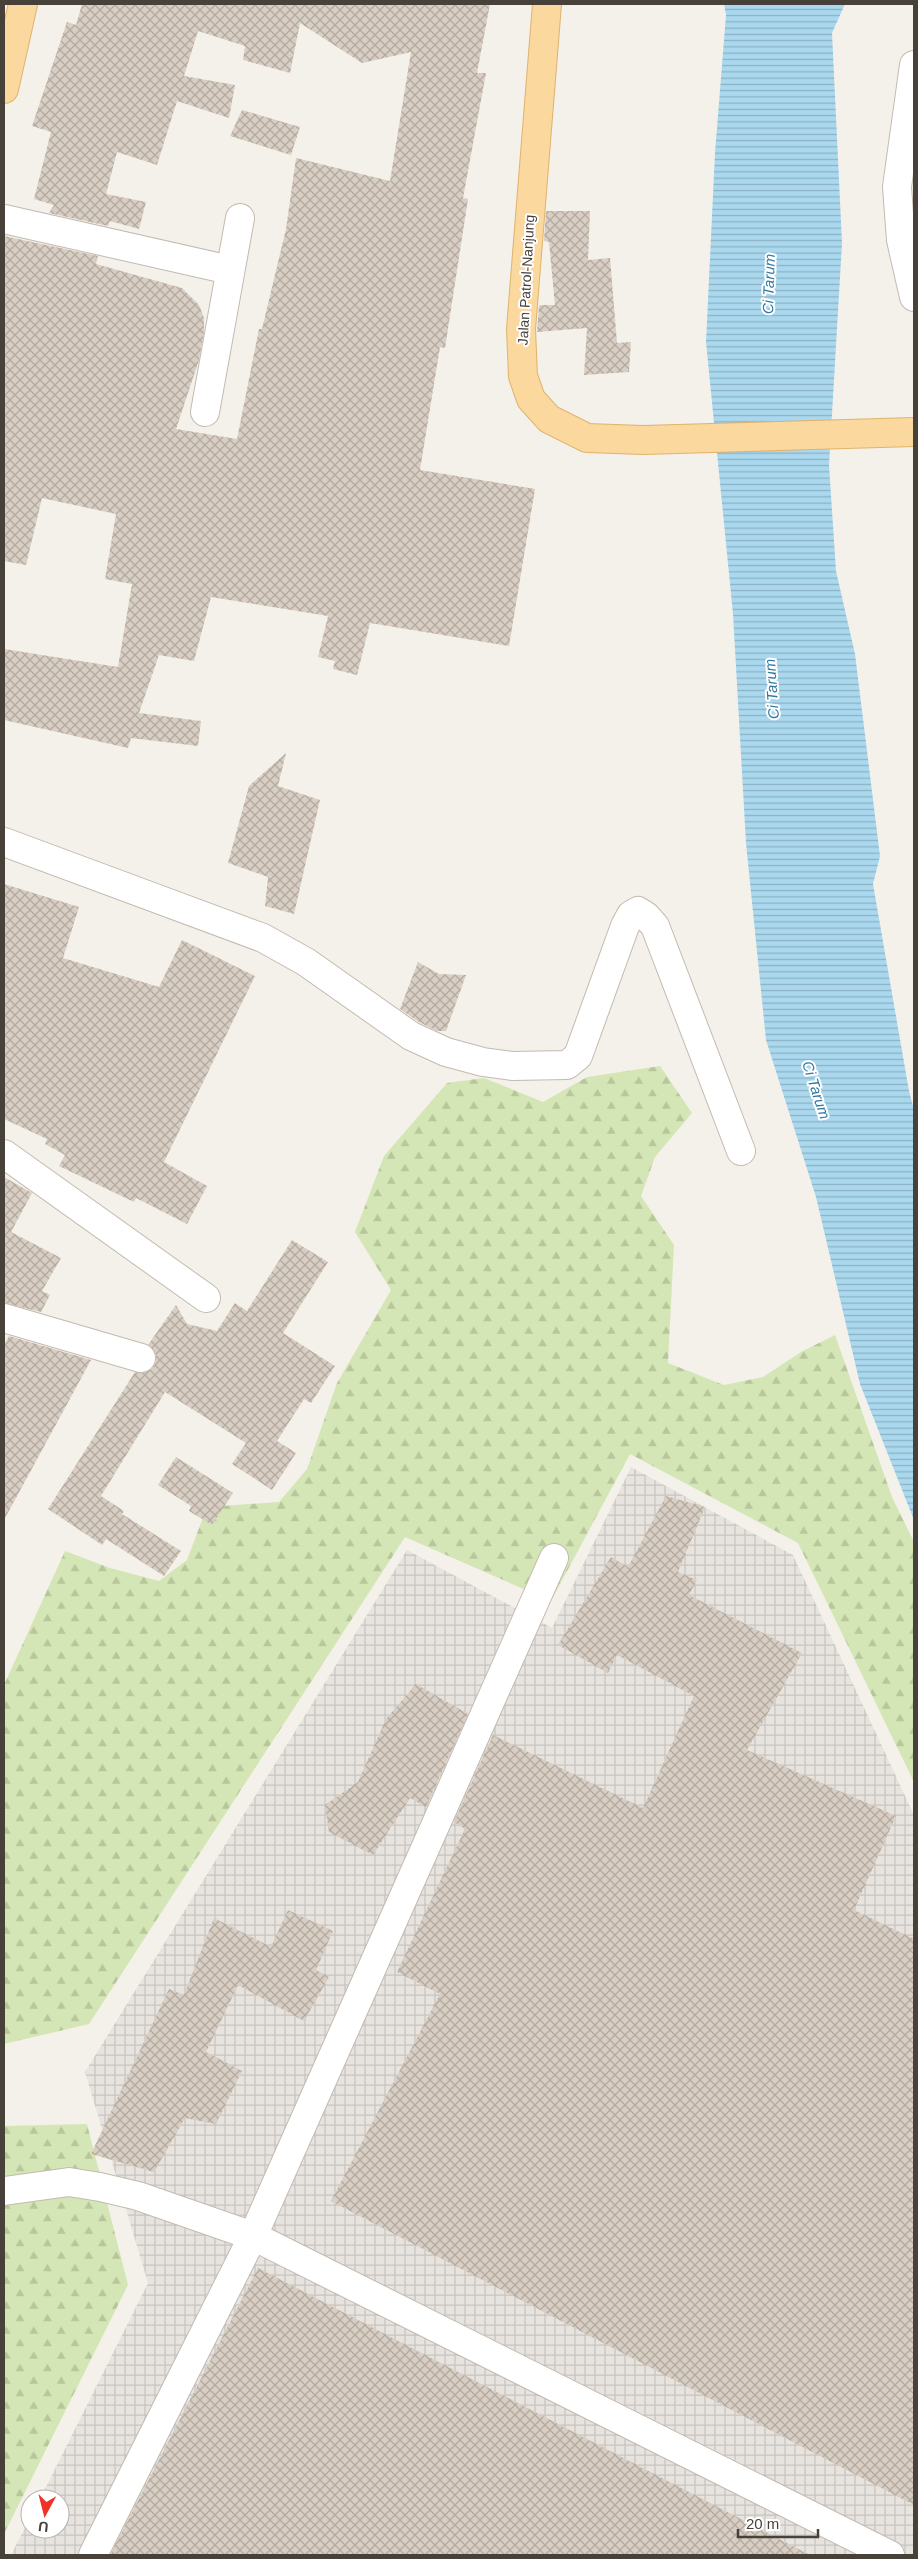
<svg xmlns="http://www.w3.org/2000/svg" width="918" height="2559" viewBox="0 0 918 2559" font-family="Helvetica,sans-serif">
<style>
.industrial{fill:url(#industrial-grid)}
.forest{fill:url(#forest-firs)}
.water{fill:url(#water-rules)}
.building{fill:url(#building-cross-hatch)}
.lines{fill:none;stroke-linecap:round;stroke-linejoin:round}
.minor-casing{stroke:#c3bab0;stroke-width:30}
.major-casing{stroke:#dfb36e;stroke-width:30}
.minor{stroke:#fff;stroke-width:28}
.major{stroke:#fad89e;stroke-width:28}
.labels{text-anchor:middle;stroke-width:4;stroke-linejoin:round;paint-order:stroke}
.street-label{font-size:14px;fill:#484139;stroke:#fff}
.water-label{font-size:15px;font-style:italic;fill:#327ba0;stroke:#fff}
</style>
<defs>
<pattern id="industrial-grid" width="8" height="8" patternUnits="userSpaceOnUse" patternTransform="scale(1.25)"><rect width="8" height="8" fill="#e7e3df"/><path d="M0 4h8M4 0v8" fill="none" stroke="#c8c4c0"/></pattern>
<pattern id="forest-firs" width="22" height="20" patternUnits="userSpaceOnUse" patternTransform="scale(1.25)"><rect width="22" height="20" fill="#d4e6b5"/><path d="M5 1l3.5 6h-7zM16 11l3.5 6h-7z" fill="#b8c69c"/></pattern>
<pattern id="water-rules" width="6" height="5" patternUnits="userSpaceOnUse" patternTransform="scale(1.25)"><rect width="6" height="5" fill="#aad8ee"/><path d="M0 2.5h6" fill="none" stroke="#8cb1c2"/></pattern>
<pattern id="building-cross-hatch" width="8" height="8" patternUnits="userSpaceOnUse" patternTransform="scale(1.25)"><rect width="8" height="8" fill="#d9cec3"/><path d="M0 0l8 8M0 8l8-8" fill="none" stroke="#b2a99f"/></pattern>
</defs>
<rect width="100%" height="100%" fill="#f4f1ea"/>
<path class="industrial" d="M 631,1467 L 793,1555 L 914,1815 L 914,2555 L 11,2555 L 30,2518 L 30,2529 L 60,2529 L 60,2499 L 40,2499 L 148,2283 L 85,2072 L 407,1550 L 552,1628 Z"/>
<g class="forest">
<path d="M 660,1066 L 692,1113 L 655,1157 L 641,1196 L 674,1245 L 668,1363 L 724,1385 L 763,1377 L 801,1352 L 835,1335 L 892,1497 L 914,1542 L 914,1782 L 798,1543 L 630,1454 L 551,1601 L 405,1537 L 89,2024 L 4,2044 L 4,1685 L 65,1551 L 110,1568 L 159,1581 L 187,1560 L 207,1507 L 279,1502 L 307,1469 L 337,1383 L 391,1290 L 355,1232 L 384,1156 L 447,1083 L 484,1078 L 543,1102 L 587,1077 Z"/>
<path d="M 87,2124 L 128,2285 L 4,2534 L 4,2126 Z"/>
</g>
<path class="water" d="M 724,4 L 845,4 L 832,33 L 842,243 L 829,465 L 836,571 L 855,654 L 880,856 L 873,884 L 909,1091 L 914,1110 L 914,1520 L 860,1384 L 816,1197 L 766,1040 L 746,843 L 733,614 L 706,342 L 715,153 L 726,15 Z"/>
<g class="building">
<path d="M 82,4 L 490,4 L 477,73 L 486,73 L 463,198 L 468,199 L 445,348 L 440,347 L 420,470 L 535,489 L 509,646 L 370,623 L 357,675 L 333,669 L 335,661 L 318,657 L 328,616 L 211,597 L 194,661 L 159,655 L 139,713 L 201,721 L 198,746 L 131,738 L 128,748 L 4,720 L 4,649 L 118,667 L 132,584 L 105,579 L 116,514 L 42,498 L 26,565 L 4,561 L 4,236 L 98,256 L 96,264 L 182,288 L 199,305 L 204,318 L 204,332 L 199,360 L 176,429 L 237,439 L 259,329 L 262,329 L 286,229 L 296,158 L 390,181 L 411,52 L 362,63 L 300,23 L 290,73 L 243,60 L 245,46 L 198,31 L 184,76 L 235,85 L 229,118 L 177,101 L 157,165 L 117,152 L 106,194 L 146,202 L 139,229 L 110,221 L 108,226 L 49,213 L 54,205 L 34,199 L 51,132 L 32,126 L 67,22 L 76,25 Z"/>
<path d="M 242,110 L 300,127 L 291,155 L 230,136 Z"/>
<path d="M 546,211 L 590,211 L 588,260 L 610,258 L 617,343 L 631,342 L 629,372 L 584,375 L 587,328 L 537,332 L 539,305 L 555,305 L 549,242 L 544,241 Z"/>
<path d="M 286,753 L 278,786 L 320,800 L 294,914 L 265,906 L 268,877 L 228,863 L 249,786 Z"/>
<path d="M 4,884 L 79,907 L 63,958 L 159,987 L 182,940 L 255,976 L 164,1162 L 207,1186 L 187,1224 L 136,1198 L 134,1202 L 59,1166 L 65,1155 L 45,1144 L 47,1139 L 4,1119 Z"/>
<path d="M 418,962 L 439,974 L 466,975 L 446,1031 L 437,1031 L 419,1022 L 400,1009 Z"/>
<path d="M 4,1177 L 32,1193 L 11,1232 L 61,1258 L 42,1291 L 50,1295 L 41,1312 L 4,1303 Z"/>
<path d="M 292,1240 L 328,1262 L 283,1333 L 335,1366 L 311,1403 L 304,1399 L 277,1441 L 296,1453 L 272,1490 L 232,1464 L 246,1443 L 165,1392 L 101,1496 L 124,1511 L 122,1514 L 181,1551 L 164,1576 L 106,1539 L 102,1545 L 48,1509 L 135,1372 L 144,1373 L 152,1369 L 156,1362 L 156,1355 L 148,1345 L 176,1305 L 187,1324 L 217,1331 L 235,1303 L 247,1311 Z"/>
<path d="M 9,1336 L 91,1360 L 4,1520 L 4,1345 Z"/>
<path d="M 176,1457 L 233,1493 L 212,1525 L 189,1511 L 191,1506 L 158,1485 Z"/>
<path d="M 666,1496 L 705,1507 L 678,1572 L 697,1580 L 689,1595 L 802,1653 L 747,1750 L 896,1816 L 854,1910 L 914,1939 L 914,2505 L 331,2201 L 440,1994 L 397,1972 L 465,1829 L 454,1822 L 493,1735 L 643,1808 L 694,1696 L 617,1655 L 608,1673 L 558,1645 L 611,1557 L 628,1567 Z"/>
<path d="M 416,1684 L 468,1714 L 426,1807 L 410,1798 L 373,1855 L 329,1832 L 325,1805 L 358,1782 L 386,1719 Z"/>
<path d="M 288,1910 L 333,1931 L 316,1970 L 329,1977 L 304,2021 L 238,1985 L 206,2052 L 242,2071 L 216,2124 L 185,2118 L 154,2172 L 91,2154 L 169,1989 L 184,1995 L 214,1918 L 271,1947 Z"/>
<path d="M 258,2268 L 810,2555 L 110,2555 Z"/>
</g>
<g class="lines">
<g class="minor-casing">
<g id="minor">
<path d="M 914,65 L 897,187 L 901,240 L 914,297"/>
<path d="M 4,219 L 230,270"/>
<path d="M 205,412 L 240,218"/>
<path d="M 4,842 L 263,938 L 306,962 L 411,1036 L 446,1052 L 483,1062 L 512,1066 L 567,1065 L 578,1056 L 625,926 L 631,915 L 638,911 L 646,916 L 655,926 L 741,1151"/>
<path d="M 4,1154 L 206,1298"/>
<path d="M 4,1318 L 141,1358"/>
<path d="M 4,2191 L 69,2182 L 100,2187 L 138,2196 L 253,2236 L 890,2555"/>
<path d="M 93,2555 L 253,2236 L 554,1558"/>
</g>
</g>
<g class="major-casing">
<g id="major">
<path d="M 547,4 L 521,329 L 523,376 L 531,399 L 549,419 L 587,438 L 643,440 L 914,432"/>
<path d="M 4,89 L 23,4"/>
</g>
</g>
<use href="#minor" class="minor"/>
<use href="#major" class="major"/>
</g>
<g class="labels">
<g class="street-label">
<text transform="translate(526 280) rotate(-87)" y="5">Jalan Patrol-Nanjung</text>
</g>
<g class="water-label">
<text transform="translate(769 284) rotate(-88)" y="5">Ci Tarum</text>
<text transform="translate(772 689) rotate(-94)" y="5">Ci Tarum</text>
<text transform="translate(816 1090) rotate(72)" y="5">Ci Tarum</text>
</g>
</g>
<rect width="918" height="2559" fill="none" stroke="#484139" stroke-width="10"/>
<g transform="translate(45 2514) rotate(187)"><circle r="24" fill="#ffffff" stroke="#b6b3b0"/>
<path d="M0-4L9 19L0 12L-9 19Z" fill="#f03326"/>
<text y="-8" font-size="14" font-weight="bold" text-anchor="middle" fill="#484139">U</text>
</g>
<path d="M738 2529v8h80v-8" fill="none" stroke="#484139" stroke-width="2.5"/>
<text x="746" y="2529" font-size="15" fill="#484139" stroke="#ffffff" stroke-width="4" paint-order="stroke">20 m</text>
</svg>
